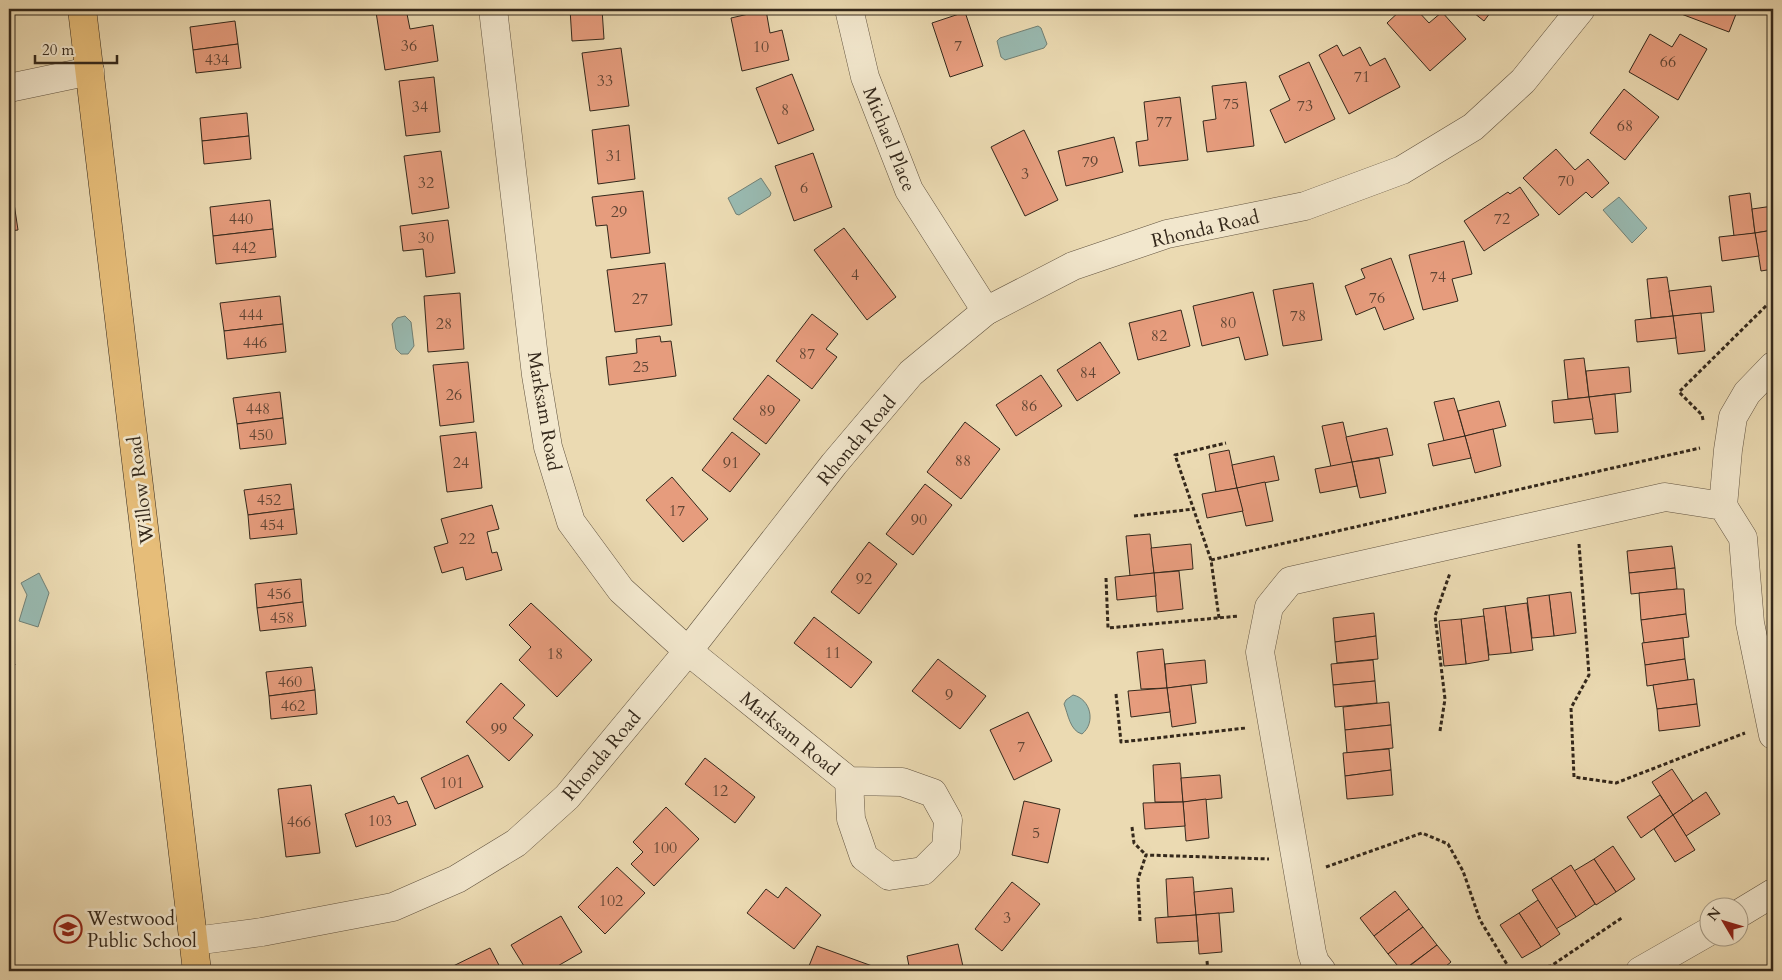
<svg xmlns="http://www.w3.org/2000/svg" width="1782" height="980" viewBox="0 0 1782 980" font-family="Cardo,serif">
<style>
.water{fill:#99bab1;stroke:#718075}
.building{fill:#e69c7d;stroke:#34281b}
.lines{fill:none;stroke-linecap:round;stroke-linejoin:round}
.minor-casing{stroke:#625441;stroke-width:29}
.major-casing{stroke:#34281b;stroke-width:29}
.path{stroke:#34281b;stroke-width:3;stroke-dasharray:4 2.5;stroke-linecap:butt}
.minor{stroke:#f2e7cd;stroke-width:28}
.major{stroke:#e6bd79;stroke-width:28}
.labels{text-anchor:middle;stroke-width:5;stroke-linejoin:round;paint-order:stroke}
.number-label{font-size:16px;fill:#604534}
.street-label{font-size:19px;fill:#34281b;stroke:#f2e7cd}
.poi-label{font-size:19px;fill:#34281b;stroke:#f2e7cd;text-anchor:start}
</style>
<rect width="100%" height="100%" fill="#ebdab2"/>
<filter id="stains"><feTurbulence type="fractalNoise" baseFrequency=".004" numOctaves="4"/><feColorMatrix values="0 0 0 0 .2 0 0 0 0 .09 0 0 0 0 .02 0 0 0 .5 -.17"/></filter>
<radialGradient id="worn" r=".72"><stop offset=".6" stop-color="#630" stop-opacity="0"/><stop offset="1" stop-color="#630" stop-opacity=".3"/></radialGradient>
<g class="water">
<path d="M 1038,26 L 1041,28 L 1047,44 L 1044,48 L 1005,60 L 1001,57 L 997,41 L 1000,38 Z"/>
<path d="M 761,178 L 771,193 L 770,196 L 739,215 L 736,214 L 728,198 Z"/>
<path d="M 1619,197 L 1647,228 L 1632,243 L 1603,210 Z"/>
<path d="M 405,316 L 411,322 L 414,346 L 408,354 L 401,354 L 396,349 L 392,324 L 397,318 Z"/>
<path d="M 39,573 L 49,593 L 38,627 L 19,621 L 27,595 L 21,583 Z"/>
<path d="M 1073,695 C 1091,699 1096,723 1082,734 C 1070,731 1068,714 1064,704 L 1066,700 Z"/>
</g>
<g class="building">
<path d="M 398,9 L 406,9 L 410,29 L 433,25 L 438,61 L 385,70 L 376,12 Z"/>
<path d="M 570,9 L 602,9 L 604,39 L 572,41 Z"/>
<path d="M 1402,9 L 1416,9 L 1429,23 L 1442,12 L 1466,39 L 1430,71 L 1387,23 Z"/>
<path d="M 1469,9 L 1493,9 L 1484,21 Z"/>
<path d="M 1668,9 L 1738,9 L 1729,32 Z"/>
<path d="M 766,10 L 770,33 L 782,30 L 789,60 L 742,71 L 731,18 Z"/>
<path d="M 965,12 L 983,66 L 950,77 L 932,23 Z"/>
<path d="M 235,21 L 238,44 L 193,50 L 190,27 Z"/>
<path d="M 1650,34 L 1672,47 L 1680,34 L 1707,49 L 1678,100 L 1629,72 Z"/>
<path d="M 238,44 L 241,68 L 196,73 L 193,50 Z"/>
<path d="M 1337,45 L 1343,56 L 1360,47 L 1370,66 L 1385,58 L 1400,87 L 1349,114 L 1319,55 Z"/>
<path d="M 621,48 L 629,106 L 590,111 L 582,53 Z"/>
<path d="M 1309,62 L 1335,119 L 1285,143 L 1270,110 L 1290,100 L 1279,76 Z"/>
<path d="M 792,74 L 814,130 L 778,144 L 756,88 Z"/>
<path d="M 434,77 L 440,132 L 406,136 L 399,81 Z"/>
<path d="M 1246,82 L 1254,146 L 1207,152 L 1203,121 L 1216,119 L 1212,86 Z"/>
<path d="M 1624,89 L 1659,117 L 1625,160 L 1590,133 Z"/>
<path d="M 1180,97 L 1188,160 L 1139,166 L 1136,142 L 1148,140 L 1144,102 Z"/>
<path d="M 247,113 L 249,136 L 202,141 L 200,118 Z"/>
<path d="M 629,125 L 635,179 L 598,184 L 592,130 Z"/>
<path d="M 1024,130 L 1058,200 L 1025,216 L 991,147 Z"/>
<path d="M 249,136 L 251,159 L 204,164 L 202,141 Z"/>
<path d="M 1114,137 L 1123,172 L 1066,186 L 1058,151 Z"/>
<path d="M 1556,149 L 1575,170 L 1588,159 L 1609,183 L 1592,198 L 1586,192 L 1559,215 L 1523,178 Z"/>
<path d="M 441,151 L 449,208 L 412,214 L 404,156 Z"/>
<path d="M 813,153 L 832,207 L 794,221 L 775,166 Z"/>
<path d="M 9,170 L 18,230 L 9,231 Z"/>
<path d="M 1520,187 L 1539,215 L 1484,251 L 1464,221 L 1508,192 L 1510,194 Z"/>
<path d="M 643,191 L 650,253 L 611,258 L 607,225 L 596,226 L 592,197 Z"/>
<path d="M 1750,193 L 1755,233 L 1734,236 L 1729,196 Z"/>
<path d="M 270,200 L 273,229 L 213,236 L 210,207 Z"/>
<path d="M 1773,206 L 1773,230 L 1755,233 L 1752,209 Z"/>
<path d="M 448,220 L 455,273 L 426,277 L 423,249 L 403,251 L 400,226 Z"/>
<path d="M 844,228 L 896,297 L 867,320 L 814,250 Z"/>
<path d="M 273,229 L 276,257 L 216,264 L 213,236 Z"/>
<path d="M 1773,230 L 1773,269 L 1761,271 L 1755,233 Z"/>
<path d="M 1755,233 L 1759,256 L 1722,261 L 1719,237 Z"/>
<path d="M 1464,241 L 1472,274 L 1452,279 L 1458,301 L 1423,310 L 1409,255 Z"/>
<path d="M 1391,258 L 1414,319 L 1384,330 L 1375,307 L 1356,315 L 1345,286 L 1365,278 L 1361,269 Z"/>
<path d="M 665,263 L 672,325 L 615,332 L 607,270 Z"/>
<path d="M 1667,277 L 1673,316 L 1651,318 L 1647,279 Z"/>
<path d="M 1313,283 L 1322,340 L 1283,346 L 1273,290 Z"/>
<path d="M 1711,286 L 1714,312 L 1673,316 L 1669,291 Z"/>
<path d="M 1253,292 L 1268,355 L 1245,360 L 1239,337 L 1202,346 L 1193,306 Z"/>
<path d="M 460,293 L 464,349 L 428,352 L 424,296 Z"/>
<path d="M 280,296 L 283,324 L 224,331 L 220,303 Z"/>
<path d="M 1181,310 L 1190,346 L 1138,360 L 1129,323 Z"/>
<path d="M 1701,313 L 1705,351 L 1678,354 L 1673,316 Z"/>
<path d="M 812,314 L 838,334 L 826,349 L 837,357 L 812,389 L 776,361 Z"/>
<path d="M 1673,316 L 1676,338 L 1637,342 L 1635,320 Z"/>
<path d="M 283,324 L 286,352 L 227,359 L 224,331 Z"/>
<path d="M 660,336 L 661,342 L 671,341 L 676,376 L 609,385 L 606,357 L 637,353 L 636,339 Z"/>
<path d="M 1100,342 L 1120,373 L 1077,401 L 1057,370 Z"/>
<path d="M 1584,358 L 1589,397 L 1568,399 L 1564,360 Z"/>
<path d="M 468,362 L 474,422 L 440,426 L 433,365 Z"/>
<path d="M 1629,367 L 1631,392 L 1589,397 L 1586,371 Z"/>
<path d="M 768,375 L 800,400 L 766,444 L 733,419 Z"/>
<path d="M 1041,375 L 1062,406 L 1016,436 L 996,405 Z"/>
<path d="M 280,392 L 283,418 L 237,424 L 233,398 Z"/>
<path d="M 1615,394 L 1618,432 L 1595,434 L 1589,397 Z"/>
<path d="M 1589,397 L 1593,419 L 1554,423 L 1552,401 Z"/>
<path d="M 1454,398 L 1465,436 L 1444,441 L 1434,402 Z"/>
<path d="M 1499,401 L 1506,426 L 1465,436 L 1458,411 Z"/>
<path d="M 283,418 L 286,444 L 240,449 L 237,424 Z"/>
<path d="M 965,422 L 1000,449 L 961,499 L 927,472 Z"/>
<path d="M 1343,422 L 1352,462 L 1331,467 L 1322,426 Z"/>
<path d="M 1387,428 L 1393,455 L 1352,462 L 1346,437 Z"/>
<path d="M 1493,429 L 1501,466 L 1475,473 L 1465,436 Z"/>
<path d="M 476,432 L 482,488 L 447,492 L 440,436 Z"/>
<path d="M 732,432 L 760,454 L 730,492 L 702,470 Z"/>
<path d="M 1465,436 L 1471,458 L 1433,466 L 1428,444 Z"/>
<path d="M 1229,450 L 1237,488 L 1216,492 L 1209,454 Z"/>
<path d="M 1274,456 L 1279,480 L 1237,488 L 1232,465 Z"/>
<path d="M 1379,458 L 1386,493 L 1360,498 L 1352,462 Z"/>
<path d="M 1352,462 L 1357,486 L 1320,493 L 1315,469 Z"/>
<path d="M 672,477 L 708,519 L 683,542 L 646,500 Z"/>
<path d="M 1265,482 L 1273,521 L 1246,526 L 1237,488 Z"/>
<path d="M 291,484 L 294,509 L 248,515 L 244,490 Z"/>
<path d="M 925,484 L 952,505 L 913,555 L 886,534 Z"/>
<path d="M 1237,488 L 1243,511 L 1207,518 L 1202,494 Z"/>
<path d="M 492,505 L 499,529 L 487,532 L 492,553 L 497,552 L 502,570 L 466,580 L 463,567 L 442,573 L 434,547 L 448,543 L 441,519 Z"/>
<path d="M 294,509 L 297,534 L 250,539 L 248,515 Z"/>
<path d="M 1150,534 L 1154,573 L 1130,576 L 1126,536 Z"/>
<path d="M 869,542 L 897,564 L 859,614 L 831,592 Z"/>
<path d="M 1191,544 L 1193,569 L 1154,573 L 1151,548 Z"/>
<path d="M 1672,546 L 1675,568 L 1629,573 L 1627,551 Z"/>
<path d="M 1675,568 L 1677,589 L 1631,594 L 1629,573 Z"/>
<path d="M 1179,571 L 1183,609 L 1157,612 L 1154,573 Z"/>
<path d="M 1154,573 L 1156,596 L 1117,600 L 1115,577 Z"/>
<path d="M 301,579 L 303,602 L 257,608 L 255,584 Z"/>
<path d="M 1677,589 L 1684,589 L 1686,614 L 1641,620 L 1639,593 Z"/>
<path d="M 1571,592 L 1576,633 L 1554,636 L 1549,595 Z"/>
<path d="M 1549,595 L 1554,636 L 1532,638 L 1527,598 Z"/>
<path d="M 303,602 L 306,626 L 260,631 L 257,608 Z"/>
<path d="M 531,603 L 592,660 L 557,697 L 519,660 L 531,647 L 509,625 Z"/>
<path d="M 1527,603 L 1533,650 L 1511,653 L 1505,606 Z"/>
<path d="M 1505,606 L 1511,653 L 1489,655 L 1483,609 Z"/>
<path d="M 1374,613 L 1376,636 L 1335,642 L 1333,618 Z"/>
<path d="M 1686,614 L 1689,637 L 1644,643 L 1641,620 Z"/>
<path d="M 1484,616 L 1489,660 L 1466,664 L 1461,619 Z"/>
<path d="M 814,617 L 872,662 L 851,688 L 794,643 Z"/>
<path d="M 1461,619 L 1466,664 L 1444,666 L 1439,621 Z"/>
<path d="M 1376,636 L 1378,659 L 1337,663 L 1335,642 Z"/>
<path d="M 1683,638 L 1685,659 L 1645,665 L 1642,643 Z"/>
<path d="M 1163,649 L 1167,688 L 1141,689 L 1137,652 Z"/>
<path d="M 938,659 L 986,696 L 960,729 L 912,691 Z"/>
<path d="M 1685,659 L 1688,680 L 1647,686 L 1645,665 Z"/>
<path d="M 1205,660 L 1207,683 L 1167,688 L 1165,664 Z"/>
<path d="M 1373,660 L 1375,681 L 1333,685 L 1331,664 Z"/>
<path d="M 9,662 L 15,664 L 9,679 Z"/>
<path d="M 312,667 L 315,690 L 269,696 L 266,672 Z"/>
<path d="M 1694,679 L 1697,704 L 1657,709 L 1653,685 Z"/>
<path d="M 1375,681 L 1377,703 L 1335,707 L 1333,685 Z"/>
<path d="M 501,683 L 525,705 L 513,718 L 533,735 L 509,761 L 466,722 Z"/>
<path d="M 1191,685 L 1196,723 L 1172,727 L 1167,688 Z"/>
<path d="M 1167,688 L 1170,712 L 1131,717 L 1128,691 Z"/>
<path d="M 315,690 L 317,714 L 271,719 L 269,696 Z"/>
<path d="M 1389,702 L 1391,725 L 1345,730 L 1343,707 Z"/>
<path d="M 1697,704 L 1700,726 L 1659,731 L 1657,709 Z"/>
<path d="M 1028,712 L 1052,761 L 1014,780 L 990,730 Z"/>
<path d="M 1391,725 L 1393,748 L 1347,753 L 1345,730 Z"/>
<path d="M 1389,749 L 1391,770 L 1345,776 L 1343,753 Z"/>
<path d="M 468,755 L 483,787 L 435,809 L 421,778 Z"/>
<path d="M 705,758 L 755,797 L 735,823 L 685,784 Z"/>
<path d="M 1180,763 L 1183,802 L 1155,802 L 1153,765 Z"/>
<path d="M 1672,769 L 1693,801 L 1673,815 L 1652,782 Z"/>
<path d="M 1391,770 L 1393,795 L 1347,799 L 1345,776 Z"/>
<path d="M 1220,775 L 1222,798 L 1183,802 L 1181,778 Z"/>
<path d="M 311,785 L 320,853 L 286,857 L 278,789 Z"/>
<path d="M 1706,792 L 1720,814 L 1686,836 L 1673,815 Z"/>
<path d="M 1660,795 L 1673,815 L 1641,838 L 1627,817 Z"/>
<path d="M 394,796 L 398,804 L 407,801 L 416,825 L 356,847 L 345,814 Z"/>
<path d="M 1206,799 L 1209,838 L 1186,841 L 1183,802 Z"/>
<path d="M 1024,801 L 1060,809 L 1048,863 L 1012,855 Z"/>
<path d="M 1183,802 L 1185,826 L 1145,829 L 1143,803 Z"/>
<path d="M 666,807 L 699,839 L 654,886 L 631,864 L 643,852 L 633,842 Z"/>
<path d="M 1673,815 L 1695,850 L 1675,862 L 1654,829 Z"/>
<path d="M 1613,846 L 1635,879 L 1616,892 L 1594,859 Z"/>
<path d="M 1594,859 L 1616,892 L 1596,905 L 1574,871 Z"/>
<path d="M 1571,865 L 1595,904 L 1576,917 L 1551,878 Z"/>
<path d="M 617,867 L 645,893 L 605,934 L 578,907 Z"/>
<path d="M 1193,877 L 1196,915 L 1168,917 L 1166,879 Z"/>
<path d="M 1551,878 L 1576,917 L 1556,929 L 1532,890 Z"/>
<path d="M 1012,882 L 1040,904 L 1002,951 L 975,929 Z"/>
<path d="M 786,887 L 821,915 L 794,949 L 747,913 L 766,889 L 778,898 Z"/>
<path d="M 1232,888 L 1234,912 L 1196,915 L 1194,892 Z"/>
<path d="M 1395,891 L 1409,909 L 1374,936 L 1360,918 Z"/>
<path d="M 1538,900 L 1560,934 L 1541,947 L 1519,913 Z"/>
<path d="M 1409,909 L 1423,927 L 1388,954 L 1374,936 Z"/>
<path d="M 1219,913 L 1222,952 L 1199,954 L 1196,915 Z"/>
<path d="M 1519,913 L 1541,947 L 1522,958 L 1500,925 Z"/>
<path d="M 1196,915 L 1198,941 L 1157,943 L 1155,918 Z"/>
<path d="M 561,916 L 582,952 L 549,971 L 527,971 L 511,945 Z"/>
<path d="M 1423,927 L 1437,945 L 1402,971 L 1388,954 Z"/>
<path d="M 958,944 L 964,971 L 910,971 L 907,956 Z"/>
<path d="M 1437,945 L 1451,962 L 1440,971 L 1403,971 Z"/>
<path d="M 817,946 L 886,971 L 807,971 Z"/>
<path d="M 490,948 L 502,971 L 443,971 Z"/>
</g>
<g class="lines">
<g class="minor-casing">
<g id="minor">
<path d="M 493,9 L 536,375 L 548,447 L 571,522 L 621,590 L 688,651 L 849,781 L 902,782 L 933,793 L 948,820 L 946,848 L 923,871 L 889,876 L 864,857 L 851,819 L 849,781"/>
<path d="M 849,9 L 865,77 L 909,190 L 986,311"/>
<path d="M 9,88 L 90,71"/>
<path d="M 1723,506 L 1728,450 L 1733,417 L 1747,393 L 1773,366"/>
<path d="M 1740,913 L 1773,893"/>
<path d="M 194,941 L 262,932 L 393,907 L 457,879 L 516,843 L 567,797 L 688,651 L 834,464 L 911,373 L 986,311 L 1073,266 L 1167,234 L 1305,206 L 1402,170 L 1473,127 L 1523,81 L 1581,9"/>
<path d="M 1322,971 L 1315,962 L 1312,953 L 1260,652 L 1269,607 L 1290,581 L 1665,497 L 1723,506 L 1743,538 L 1750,623 L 1773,735"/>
<path d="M 1640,971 L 1710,931"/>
</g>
</g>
<g class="major-casing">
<path id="major" d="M 82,9 L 197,971"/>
</g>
<g class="path">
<path d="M 1703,420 L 1702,415 L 1679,392 L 1773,299"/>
<path d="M 1134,516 L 1193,509"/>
<path d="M 1579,544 L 1589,675 L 1571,708 L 1574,777 L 1616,783 L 1745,733"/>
<path d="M 1211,560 L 1700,448"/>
<path d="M 1106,578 L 1108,628 L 1239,616"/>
<path d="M 1219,618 L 1211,560 L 1175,455 L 1226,443"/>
<path d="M 1116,694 L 1121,742 L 1246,728"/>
<path d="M 1440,731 L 1445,699 L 1435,616 L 1450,573"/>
<path d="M 1132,827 L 1134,843 L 1146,855"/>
<path d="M 1326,867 L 1422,833 L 1448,844 L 1463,871 L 1480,920 L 1511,971"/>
<path d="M 1140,921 L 1138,879 L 1146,855 L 1269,859"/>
<path d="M 1207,961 L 1208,971"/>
<path d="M 1263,971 L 1289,967"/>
<path d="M 1522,971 L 1551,966 L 1623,917"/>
</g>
<use href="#minor" class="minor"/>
<use href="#major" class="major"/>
</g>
<defs>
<g id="school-ring" transform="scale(1.4375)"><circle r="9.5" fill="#f2e7cd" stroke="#8f2418" stroke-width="1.5"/><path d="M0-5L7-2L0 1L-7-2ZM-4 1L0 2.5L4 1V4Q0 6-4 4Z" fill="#8f2418"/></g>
</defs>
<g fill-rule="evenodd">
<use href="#school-ring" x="68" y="929"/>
</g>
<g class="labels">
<g class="number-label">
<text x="409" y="51">36</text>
<text x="958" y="51">7</text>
<text x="761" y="52">10</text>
<text x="217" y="65">434</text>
<text x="1668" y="67">66</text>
<text x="1362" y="82">71</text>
<text x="605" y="86">33</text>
<text x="1231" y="109">75</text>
<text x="1305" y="111">73</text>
<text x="420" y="112">34</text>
<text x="785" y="115">8</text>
<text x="1164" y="127">77</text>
<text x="1625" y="131">68</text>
<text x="614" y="161">31</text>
<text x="1090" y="167">79</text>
<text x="1025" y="179">3</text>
<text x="1566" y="186">70</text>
<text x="426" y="188">32</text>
<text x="804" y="193">6</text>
<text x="619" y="217">29</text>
<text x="241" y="224">440</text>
<text x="1502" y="224">72</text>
<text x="426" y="243">30</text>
<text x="244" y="253">442</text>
<text x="855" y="280">4</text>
<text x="1438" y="282">74</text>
<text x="1377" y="303">76</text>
<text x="640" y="304">27</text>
<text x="251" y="320">444</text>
<text x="1298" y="321">78</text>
<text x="1228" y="328">80</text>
<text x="444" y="329">28</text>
<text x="1159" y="341">82</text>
<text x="255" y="348">446</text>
<text x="807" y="359">87</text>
<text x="641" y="372">25</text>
<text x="1088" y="378">84</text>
<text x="454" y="400">26</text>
<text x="1029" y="411">86</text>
<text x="258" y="414">448</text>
<text x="767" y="416">89</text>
<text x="261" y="440">450</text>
<text x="963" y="466">88</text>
<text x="461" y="468">24</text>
<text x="731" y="468">91</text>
<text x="269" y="505">452</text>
<text x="677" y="516">17</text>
<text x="919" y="525">90</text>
<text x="272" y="530">454</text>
<text x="467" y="544">22</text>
<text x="864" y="584">92</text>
<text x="279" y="599">456</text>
<text x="282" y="623">458</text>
<text x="833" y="658">11</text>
<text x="555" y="659">18</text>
<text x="290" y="687">460</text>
<text x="949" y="700">9</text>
<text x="293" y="711">462</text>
<text x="499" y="734">99</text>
<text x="1021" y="752">7</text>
<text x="452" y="788">101</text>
<text x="720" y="796">12</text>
<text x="380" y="826">103</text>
<text x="299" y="827">466</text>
<text x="1036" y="838">5</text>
<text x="665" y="853">100</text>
<text x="611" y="906">102</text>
<text x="1007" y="923">3</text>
</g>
<g class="street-label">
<text transform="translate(890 139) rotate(68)" y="7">Michael Place</text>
<text transform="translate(1205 228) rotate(-13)" y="7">Rhonda Road</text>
<text transform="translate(545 411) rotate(80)" y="7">Marksam Road</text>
<text transform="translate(856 440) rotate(-50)" y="7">Rhonda Road</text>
<text transform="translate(140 490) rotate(-97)" y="7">Willow Road</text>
<text transform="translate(790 733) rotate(39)" y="7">Marksam Road</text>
<text transform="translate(601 755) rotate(-50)" y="7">Rhonda Road</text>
</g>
<g class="poi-label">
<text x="87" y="925">Westwood<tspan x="87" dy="22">Public School</tspan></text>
</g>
</g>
<rect width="1782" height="980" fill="none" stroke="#ebdab2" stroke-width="30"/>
<rect x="10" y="10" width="1762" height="960" fill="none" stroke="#34281b" stroke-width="2.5"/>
<rect x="15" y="15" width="1752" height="950" fill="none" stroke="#34281b"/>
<g transform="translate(1724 922) rotate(308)"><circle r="24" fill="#f2e7cd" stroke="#a69b86"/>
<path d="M0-4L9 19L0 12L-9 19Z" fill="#8f2418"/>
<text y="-8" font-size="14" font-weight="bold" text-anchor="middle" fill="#34281b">N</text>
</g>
<path d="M35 55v8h82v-8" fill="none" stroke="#34281b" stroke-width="2.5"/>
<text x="42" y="55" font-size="15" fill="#34281b" stroke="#f2e7cd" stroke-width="4" paint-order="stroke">20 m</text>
<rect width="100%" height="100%" filter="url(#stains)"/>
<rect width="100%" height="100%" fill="url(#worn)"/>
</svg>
